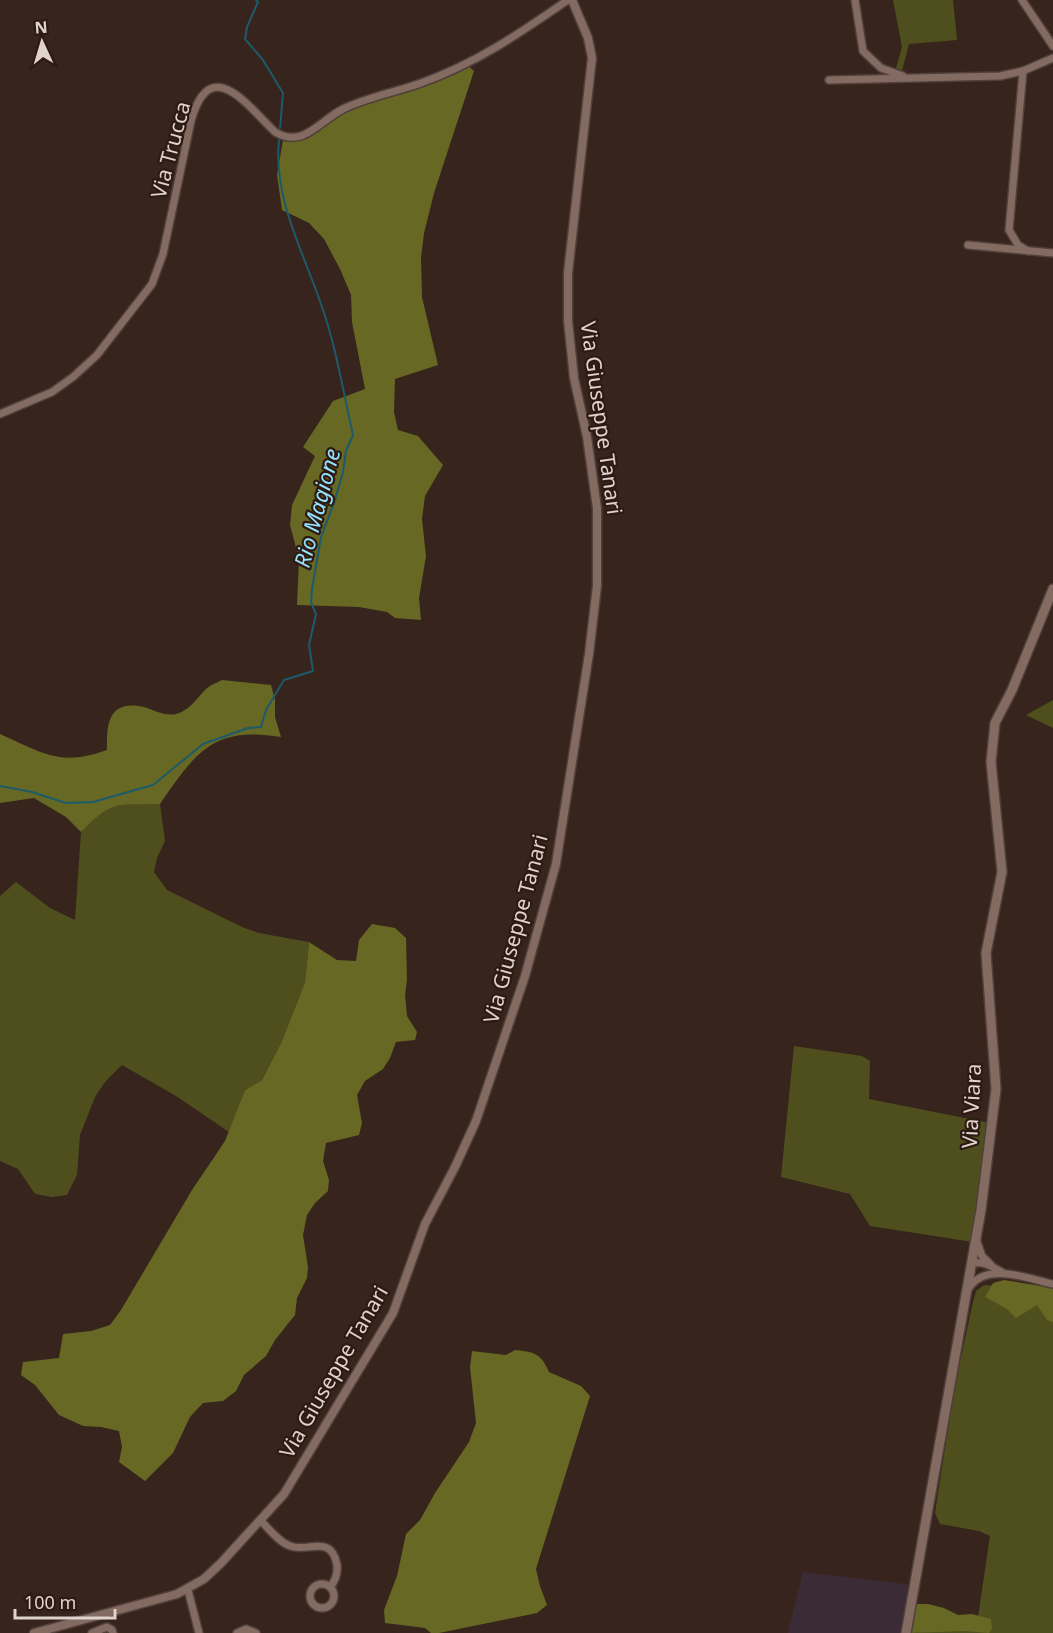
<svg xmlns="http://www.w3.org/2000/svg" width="1053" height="1633" viewBox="0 0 1053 1633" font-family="'Noto Sans',sans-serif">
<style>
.industrial{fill:#3a2b37}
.green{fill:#4e4f1d}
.forest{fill:#666823}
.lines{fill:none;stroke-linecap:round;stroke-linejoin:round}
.stream{stroke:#1d5a6c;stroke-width:2}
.minor-casing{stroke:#503f3a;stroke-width:10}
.tertiary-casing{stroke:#503f3a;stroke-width:11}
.secondary-casing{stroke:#503f3a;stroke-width:12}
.minor{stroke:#836b61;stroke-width:7}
.tertiary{stroke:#836b61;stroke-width:8}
.secondary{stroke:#836b61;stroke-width:9}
.labels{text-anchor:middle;stroke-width:4.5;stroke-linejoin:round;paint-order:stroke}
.street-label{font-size:21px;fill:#e0d2cd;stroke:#2d1a12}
.water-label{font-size:22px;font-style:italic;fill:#95e3ff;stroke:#2d1a12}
</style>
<rect width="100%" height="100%" fill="#37241c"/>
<path class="industrial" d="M 803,1572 L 914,1585 L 906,1633 L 788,1633 Z"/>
<g class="green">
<path d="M 893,0 L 953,0 L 957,40 L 909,44 L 902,71 L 896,68 L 902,47 Z"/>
<path d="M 1053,700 L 1053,728 L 1026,715 Z"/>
<path d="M 118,804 L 160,804 L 165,841 L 157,858 L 154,872 L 167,890 L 242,927 L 259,933 L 309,942 L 305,982 L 282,1041 L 262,1080 L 245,1090 L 229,1132 L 176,1096 L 122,1065 L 105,1082 L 95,1097 L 80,1135 L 77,1175 L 67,1195 L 52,1197 L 35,1194 L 18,1169 L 0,1161 L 0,896 L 16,882 L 50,908 L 75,920 L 81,832 L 100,813 Z"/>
<path d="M 794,1046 L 862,1056 L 870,1061 L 869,1099 L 995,1124 L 973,1242 L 870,1226 L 850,1194 L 781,1177 Z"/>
<path d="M 984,1285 L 1003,1286 L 1053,1299 L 1053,1633 L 917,1633 L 978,1617 L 990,1536 L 979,1531 L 940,1524 L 935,1513 L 954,1390 L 973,1302 L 976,1291 Z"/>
</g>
<g class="forest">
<path d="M 465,63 L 474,71 L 434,193 L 424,233 L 421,258 L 422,297 L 438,365 L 395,379 L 394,412 L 398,430 L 418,436 L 443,465 L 425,496 L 422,519 L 426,556 L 419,598 L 421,620 L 395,618 L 387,612 L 359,607 L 297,605 L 299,559 L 290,525 L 292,505 L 315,456 L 303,447 L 333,401 L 365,389 L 352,322 L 351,295 L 340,269 L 324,239 L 309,223 L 282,210 L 277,175 L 283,140 L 303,131 L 343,106 L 408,87 Z"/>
<path d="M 222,680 L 271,685 L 275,700 L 275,717 L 281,737 C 213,726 196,752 160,804 C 117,805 113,799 81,832 L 66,817 L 34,798 L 0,803 L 0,734 C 43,753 60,767 107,750 C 107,726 107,702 139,706 C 152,708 163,717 176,714 C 189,711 197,698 205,690 C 210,685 216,683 222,680 Z"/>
<path d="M 372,924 L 395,928 L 406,938 L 407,980 L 405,995 L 407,1016 L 417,1032 L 415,1040 L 396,1042 L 390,1058 L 383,1069 L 365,1081 L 357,1095 L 362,1123 L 359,1135 L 326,1143 L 323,1161 L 329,1180 L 328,1191 L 315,1203 L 307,1215 L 303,1235 L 308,1267 L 307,1278 L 297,1298 L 295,1315 L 275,1340 L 266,1356 L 244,1375 L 236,1391 L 223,1401 L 203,1403 L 190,1417 L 173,1453 L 145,1481 L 119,1462 L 122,1447 L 119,1431 L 101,1427 L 83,1426 L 59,1415 L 35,1385 L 21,1375 L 23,1362 L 59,1358 L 63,1334 L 91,1331 L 110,1325 L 121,1310 L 192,1190 L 225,1141 L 245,1090 L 262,1080 L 282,1041 L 305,982 L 309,942 L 337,960 L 356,961 L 359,940 Z"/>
<path d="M 1004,1280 L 1053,1288 L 1053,1322 L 1047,1320 L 1037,1305 L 1016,1318 L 1007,1309 L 985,1297 L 993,1283 Z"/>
<path d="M 515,1350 C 534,1352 541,1353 549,1372 L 581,1386 L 590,1396 L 536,1569 L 540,1586 L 547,1605 L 537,1613 L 439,1633 L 431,1633 L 425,1628 L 385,1623 L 384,1610 L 397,1576 L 406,1534 L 420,1520 L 435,1493 L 469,1442 L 476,1423 L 470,1367 L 472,1351 L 506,1355 Z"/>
<path d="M 914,1604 L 928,1604 L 944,1608 L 958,1615 L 972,1614 L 991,1619 L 992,1629 L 989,1633 L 965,1631 L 910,1633 Z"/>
</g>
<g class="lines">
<g class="stream">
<path d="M 256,0 L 258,2 L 247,27 L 245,39 L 263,60 L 283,93 L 280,128"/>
<path d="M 0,786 L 32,792 L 66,803 L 93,802 L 153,785 L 203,744 L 248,728 L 261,727 L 266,710 L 284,680 L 313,671 L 309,645 L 316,614 L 311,602 L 312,589 L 321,537 L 334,503 L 343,472 L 346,451 L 353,435 C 343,391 336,346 321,304 C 303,251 273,198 279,140"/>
</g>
<g class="minor-casing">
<g id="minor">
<path d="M 855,0 L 863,51 L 881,68 L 903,76"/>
<path d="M 1022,0 L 1053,46"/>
<path d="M 1023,71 L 1009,230 L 1018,245 L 1028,251"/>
<path d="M 829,80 L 1000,76 L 1023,71 L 1053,58"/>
<path d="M 968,245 L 1053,253"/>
<path d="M 0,414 L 52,392 L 73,377 L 97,355 L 152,284 L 163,254 L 191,121 C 210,53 246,104 275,132 C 303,149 319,121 343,109 C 368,97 396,92 421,83 C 477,63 520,33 568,0"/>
<path d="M 977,1242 L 982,1256 L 991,1265"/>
<path d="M 971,1264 C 982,1260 993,1267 1003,1273"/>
<path d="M 969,1288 C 986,1261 1029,1279 1053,1284"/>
<path d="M 261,1521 C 269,1529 279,1542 290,1546 C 307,1553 331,1533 337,1565 C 338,1574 336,1580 330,1587"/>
<circle cx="322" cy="1596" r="12"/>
<path d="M 188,1590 L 199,1633"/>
<path d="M 92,1633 L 107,1627 L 112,1630 L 113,1633"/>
<path d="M 237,1633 L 246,1629 L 256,1633"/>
</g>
</g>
<g class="tertiary-casing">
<path id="tertiary" d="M 34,1633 L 177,1594 L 204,1579 L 221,1563 L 284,1494 L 393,1313 L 425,1224 L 455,1167 L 476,1121 L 525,976 L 556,864 L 589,654 L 597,586 L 597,508 L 587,437 L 574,378 L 568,321 L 568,273 L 592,58 L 588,38 L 572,0"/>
</g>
<g class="secondary-casing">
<path id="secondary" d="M 906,1633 L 981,1210 L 996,1089 L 986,953 L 1002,872 L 991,762 L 995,723 L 1012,690 L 1053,589"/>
</g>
<use href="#minor" class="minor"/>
<use href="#tertiary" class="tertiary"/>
<use href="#secondary" class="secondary"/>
</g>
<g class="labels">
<g class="street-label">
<text transform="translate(171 150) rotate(-75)" y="7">Via Trucca</text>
<text transform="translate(601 418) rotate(82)" y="7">Via Giuseppe Tanari</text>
<text transform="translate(516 929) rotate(-75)" y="7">Via Giuseppe Tanari</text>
<text transform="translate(972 1106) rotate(-87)" y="7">Via Viara</text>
<text transform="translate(334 1372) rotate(-60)" y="7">Via Giuseppe Tanari</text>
</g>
<g class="water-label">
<text transform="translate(317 508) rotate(-75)" y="8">Rio Magione</text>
</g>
</g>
<g transform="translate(42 42) rotate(356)" stroke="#2d1a12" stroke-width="4.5" paint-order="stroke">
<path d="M0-4.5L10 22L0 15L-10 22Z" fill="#e0d2cd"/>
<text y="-9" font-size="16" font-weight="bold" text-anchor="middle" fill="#e0d2cd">N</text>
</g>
<path d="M15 1609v9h100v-9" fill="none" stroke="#e0d2cd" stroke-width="3"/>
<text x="24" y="1609" font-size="18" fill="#e0d2cd" stroke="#2d1a12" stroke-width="4.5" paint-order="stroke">100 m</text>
</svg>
